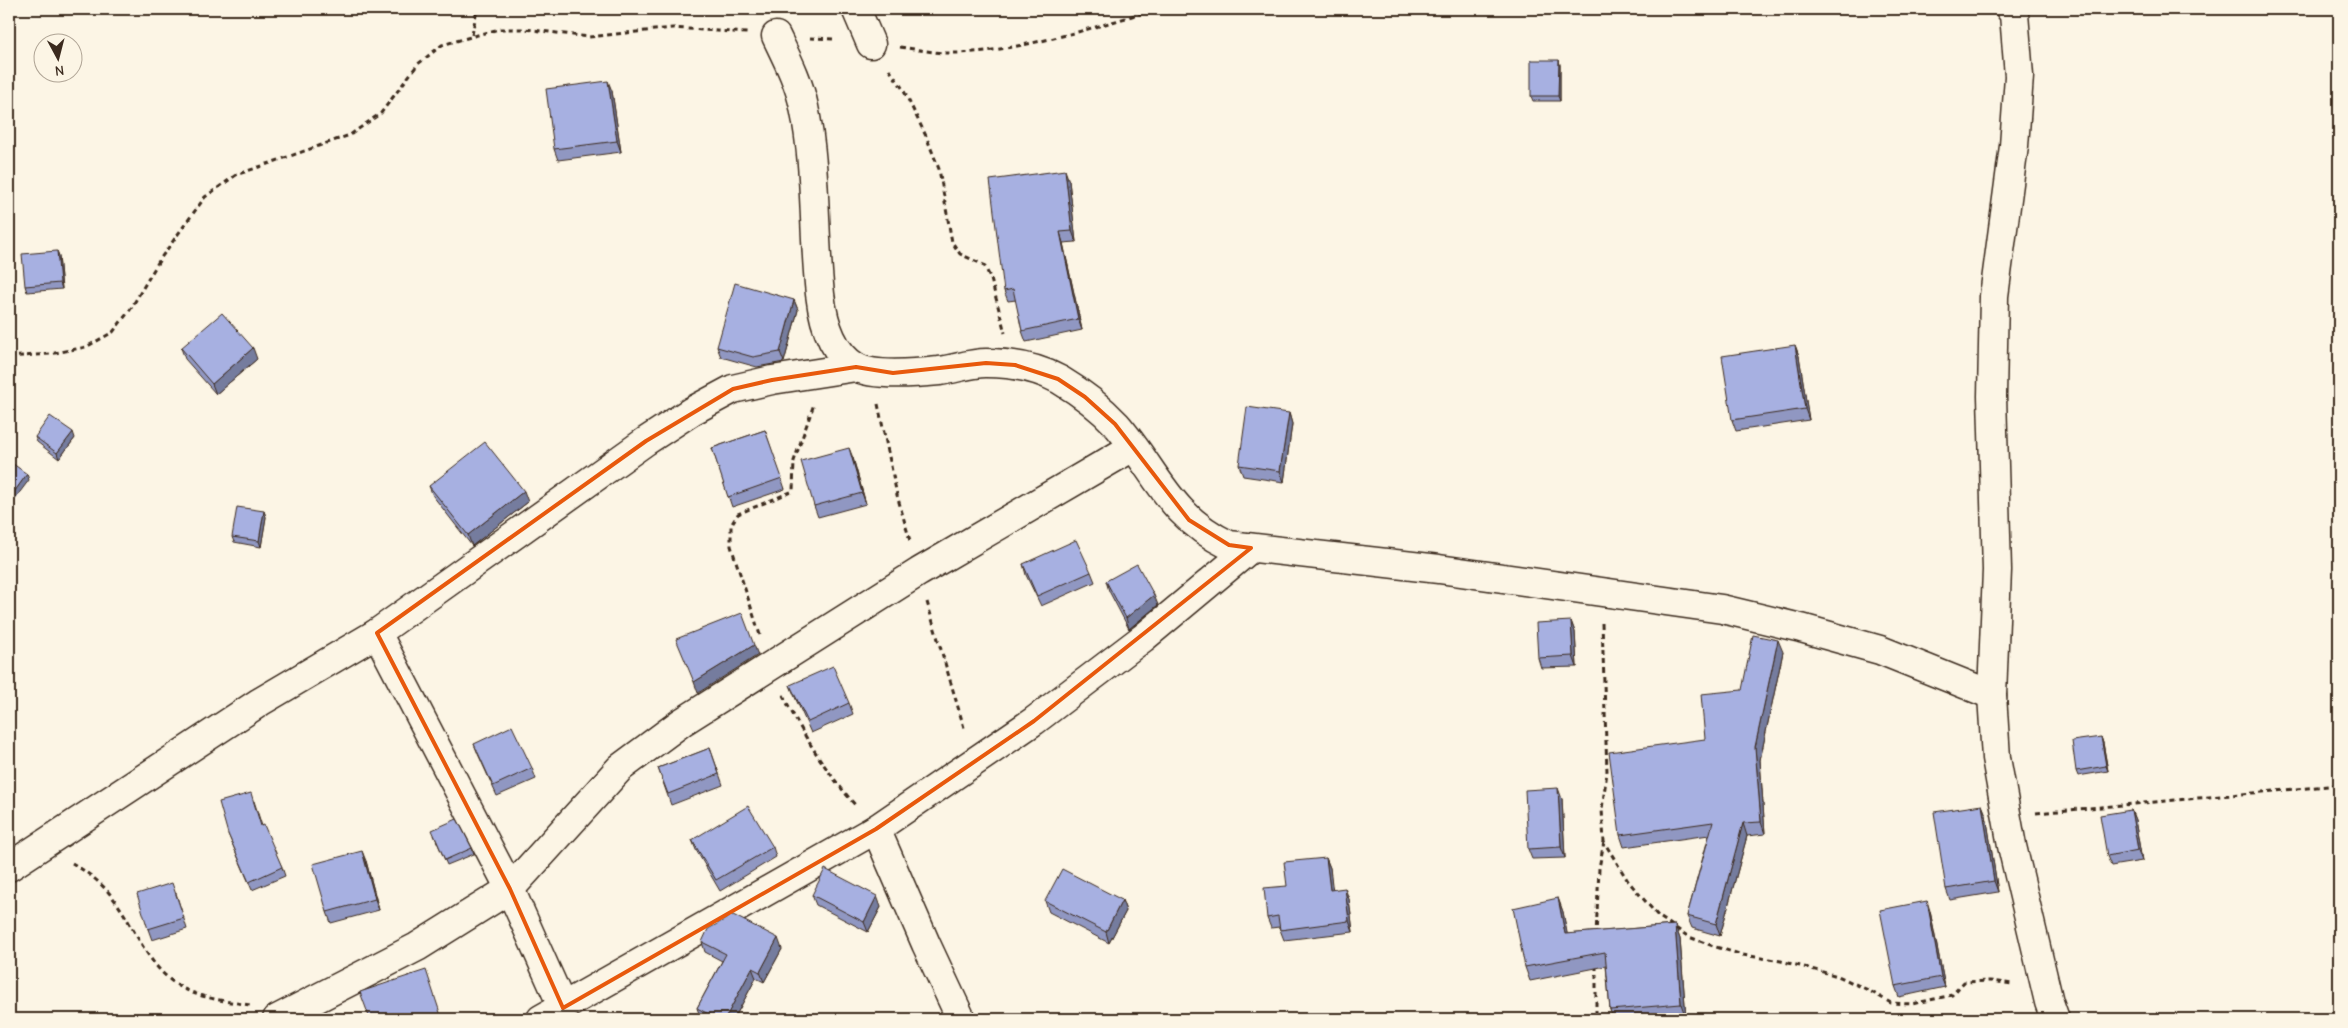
<svg xmlns="http://www.w3.org/2000/svg" width="2348" height="1028" viewBox="0 0 2348 1028" font-family="'Comic Neue',sans-serif">
<style>
.lines{fill:none;stroke-linecap:round;stroke-linejoin:round}
.minor-casing{stroke:#3b2a1e;stroke-width:31}
.path{stroke:#3b2a1e;stroke-width:3;stroke-dasharray:5 4;stroke-linecap:butt}
.minor{stroke:#fcf5e5;stroke-width:28}
.wall{fill:#9097c2;stroke:#3b2a1e}
.shaded-wall{fill:#757b9e;stroke:#3b2a1e}
.building{fill:#a7b0e1;stroke:#3b2a1e}
.marked{fill:none;stroke:#e8590c;stroke-width:4;stroke-linejoin:round}
</style>
<rect width="100%" height="100%" fill="#fcf5e5"/>
<filter id="ink" filterUnits="userSpaceOnUse"><feTurbulence type="fractalNoise" baseFrequency=".02" numOctaves="2"/><feDisplacementMap in="SourceGraphic" scale="10" xChannelSelector="R" yChannelSelector="G"/><feConvolveMatrix kernelMatrix="1 2 1 2 8 2 1 2 1" color-interpolation-filters="sRGB"/></filter>
<g filter="url(#ink)">
<g class="lines">
<g class="minor-casing">
<g id="minor">
<path d="M 856,9 L 871,44"/>
<path d="M 2010,9 L 2014,14 L 2019,76 L 2014,146 L 1994,296 L 1992,396 L 1997,570 L 1992,695 L 1996,758 L 2012,846 L 2049,1002 L 2055,1019"/>
<path d="M 776,36 C 787,59 799,82 804,107 C 817,168 813,232 820,294 C 823,320 831,352 856,367 C 873,377 919,373 939,371 C 955,369 970,363 986,363 C 1011,363 1038,368 1060,380 C 1080,392 1100,407 1116,424 C 1157,471 1168,516 1229,545 L 1439,569 L 1722,609 L 1801,628 L 1880,650 L 1992,695"/>
<path d="M 377,633 L 510,889 L 563,1008"/>
<path d="M 876,829 L 926,944 L 961,1019"/>
<path d="M 9,867 L 260,702 L 377,633 L 646,441 L 692,411 L 733,389 L 772,380 L 856,367"/>
<path d="M 277,1019 L 417,947 L 510,889 L 620,768 L 682,722 L 919,572 L 1133,447"/>
<path d="M 541,1019 L 876,829 L 1034,721 L 1143,638 L 1251,548"/>
</g>
</g>
<g class="path">
<path d="M 472,35 L 477,9"/>
<path d="M 810,38 L 836,39"/>
<path d="M 900,47 C 915,49 930,52 945,53 C 1006,55 1095,28 1154,9"/>
<path d="M 889,69 L 903,89 L 926,136 L 939,169 L 952,242 L 960,254 L 984,265 L 991,279 L 1005,333"/>
<path d="M 9,357 L 50,354 L 86,347 L 113,332 L 130,310 L 160,259 L 205,197 L 236,175 L 350,135 L 381,113 L 418,64 L 442,45 L 499,29 L 525,29 L 589,37 L 673,28 L 747,33"/>
<path d="M 878,404 L 897,495 L 910,541"/>
<path d="M 927,602 L 965,731"/>
<path d="M 1602,623 L 1607,772 L 1602,809 L 1604,842 L 1628,881 L 1658,916 L 1689,937 L 1716,947 L 1743,955 L 1781,961 L 1838,976 L 1868,990 L 1891,1003 L 1912,1004 L 1952,995 L 1964,982 L 1990,981 L 2013,984"/>
<path d="M 760,635 L 731,546 L 731,525 L 738,514 L 793,491 L 794,461 L 814,404"/>
<path d="M 783,695 C 804,737 825,770 856,806"/>
<path d="M 2036,813 L 2339,785"/>
<path d="M 72,863 C 87,872 103,884 113,898 C 134,925 145,961 173,982 C 194,998 225,1001 250,1005"/>
<path d="M 1596,936 L 1599,868 L 1604,842"/>
<path d="M 1596,965 L 1596,1019"/>
</g>
<use href="#minor" class="minor"/>
</g>
<g class="wall">
<path d="M 1559,60 L 1560,65 L 1560,101 L 1533,101 L 1531,96 Z"/>
<path d="M 612,91 L 621,152 L 558,160 L 554,149 Z"/>
<path d="M 1069,181 L 1076,242 L 1063,243 L 1082,330 L 1026,342 L 1022,331 L 1016,300 L 1008,301 L 1004,291 Z"/>
<path d="M 57,251 L 59,256 L 62,289 L 27,292 L 25,286 Z"/>
<path d="M 794,300 L 798,310 L 784,362 L 757,367 L 721,357 L 717,347 Z"/>
<path d="M 1795,345 L 1799,356 L 1809,420 L 1736,431 L 1732,420 Z"/>
<path d="M 181,348 L 257,359 L 216,394 L 185,359 Z"/>
<path d="M 1289,413 L 1292,424 L 1284,482 L 1243,476 L 1239,465 Z"/>
<path d="M 765,430 L 785,489 L 732,507 L 712,448 Z"/>
<path d="M 35,437 L 75,438 L 59,459 L 37,442 Z"/>
<path d="M 853,458 L 866,504 L 818,517 L 814,506 Z"/>
<path d="M 429,486 L 528,502 L 472,546 L 433,496 Z"/>
<path d="M 264,511 L 266,517 L 261,547 L 234,542 L 232,537 Z"/>
<path d="M 1023,564 L 1091,572 L 1095,582 L 1041,606 L 1026,575 Z"/>
<path d="M 1106,581 L 1158,605 L 1129,629 L 1109,591 Z"/>
<path d="M 1571,621 L 1575,632 L 1577,667 L 1541,668 L 1538,658 Z"/>
<path d="M 1783,652 L 1760,760 L 1765,834 L 1747,836 L 1720,936 L 1692,928 L 1687,916 L 1709,835 L 1624,847 L 1620,835 L 1705,739 L 1742,690 Z"/>
<path d="M 790,685 L 849,703 L 853,714 L 811,733 L 794,695 Z"/>
<path d="M 2101,737 L 2103,743 L 2108,771 L 2078,776 L 2076,771 Z"/>
<path d="M 474,744 L 532,768 L 536,779 L 497,796 L 478,754 Z"/>
<path d="M 710,748 L 723,785 L 671,805 L 658,768 Z"/>
<path d="M 1562,799 L 1565,858 L 1532,859 L 1528,849 Z"/>
<path d="M 254,801 L 262,826 L 282,867 L 285,876 L 252,890 L 228,834 Z"/>
<path d="M 1982,805 L 1986,815 L 1998,892 L 1950,900 L 1946,889 Z"/>
<path d="M 2131,810 L 2135,820 L 2142,861 L 2111,866 L 2107,856 Z"/>
<path d="M 434,835 L 472,848 L 474,854 L 447,865 Z"/>
<path d="M 692,840 L 773,847 L 776,857 L 720,891 L 696,850 Z"/>
<path d="M 1326,858 L 1330,868 L 1332,890 L 1349,899 L 1353,932 L 1284,940 L 1279,927 L 1271,928 L 1267,918 L 1287,886 Z"/>
<path d="M 366,861 L 379,910 L 331,923 L 327,912 Z"/>
<path d="M 176,893 L 187,929 L 152,940 L 148,929 Z"/>
<path d="M 812,895 L 881,907 L 868,932 L 816,905 Z"/>
<path d="M 1558,898 L 1563,912 L 1567,934 L 1675,925 L 1680,939 L 1686,1018 L 1670,1019 L 1613,1019 L 1610,1010 L 1606,966 L 1530,981 L 1525,967 Z"/>
<path d="M 1122,900 L 1126,911 L 1109,943 L 1049,912 L 1045,901 Z"/>
<path d="M 1930,911 L 1945,987 L 1899,997 L 1895,986 Z"/>
<path d="M 702,942 L 782,949 L 764,982 L 756,978 L 734,1019 L 701,1019 L 697,1008 L 722,961 L 705,952 Z"/>
</g>
<g class="shaded-wall">
<path d="M 1559,60 L 1560,65 L 1560,101 L 1558,96 Z"/>
<path d="M 608,81 L 612,91 L 621,152 L 617,141 Z"/>
<path d="M 1065,170 L 1069,181 L 1076,242 L 1072,231 Z"/>
<path d="M 1060,232 L 1063,243 L 1082,330 L 1078,319 Z"/>
<path d="M 57,251 L 59,256 L 62,289 L 60,283 Z"/>
<path d="M 794,300 L 798,310 L 784,362 L 780,352 Z"/>
<path d="M 1795,345 L 1799,356 L 1809,420 L 1805,409 Z"/>
<path d="M 253,348 L 257,359 L 216,394 L 212,384 Z"/>
<path d="M 1289,413 L 1292,424 L 1284,482 L 1280,471 Z"/>
<path d="M 73,432 L 75,438 L 59,459 L 57,453 Z"/>
<path d="M 849,448 L 853,458 L 866,504 L 862,493 Z"/>
<path d="M 27,474 L 29,480 L 11,504 L 9,499 Z"/>
<path d="M 524,491 L 528,502 L 472,546 L 468,535 Z"/>
<path d="M 264,511 L 266,517 L 261,547 L 259,541 Z"/>
<path d="M 1154,595 L 1158,605 L 1129,629 L 1126,618 Z"/>
<path d="M 1571,621 L 1575,632 L 1577,667 L 1573,656 Z"/>
<path d="M 1778,640 L 1783,652 L 1760,760 L 1765,834 L 1761,822 L 1755,747 Z"/>
<path d="M 754,645 L 758,655 L 698,693 L 694,682 Z"/>
<path d="M 2101,737 L 2103,743 L 2108,771 L 2106,766 Z"/>
<path d="M 1558,788 L 1562,799 L 1565,858 L 1561,847 Z"/>
<path d="M 1982,805 L 1986,815 L 1998,892 L 1994,881 Z"/>
<path d="M 2131,810 L 2135,820 L 2142,861 L 2138,850 Z"/>
<path d="M 1743,823 L 1747,836 L 1720,936 L 1716,924 Z"/>
<path d="M 362,851 L 366,861 L 379,910 L 375,899 Z"/>
<path d="M 1326,858 L 1330,868 L 1334,901 L 1330,890 Z"/>
<path d="M 1345,888 L 1349,899 L 1353,932 L 1349,921 Z"/>
<path d="M 877,896 L 881,907 L 868,932 L 864,922 Z"/>
<path d="M 1558,898 L 1563,912 L 1570,948 L 1565,934 Z"/>
<path d="M 1122,900 L 1126,911 L 1109,943 L 1106,932 Z"/>
<path d="M 1927,901 L 1930,911 L 1945,987 L 1941,977 Z"/>
<path d="M 1675,925 L 1680,939 L 1686,1018 L 1681,1004 Z"/>
<path d="M 778,938 L 782,949 L 764,982 L 760,972 Z"/>
<path d="M 752,968 L 756,978 L 734,1019 L 725,1019 Z"/>
</g>
<g class="building">
<path d="M 1531,60 L 1559,60 L 1558,96 L 1531,96 Z"/>
<path d="M 608,81 L 617,141 L 554,149 L 546,89 Z"/>
<path d="M 1065,170 L 1072,231 L 1060,232 L 1078,319 L 1022,331 L 1013,289 L 1004,291 L 990,180 Z"/>
<path d="M 57,251 L 60,283 L 25,286 L 22,254 Z"/>
<path d="M 735,283 L 794,300 L 780,352 L 753,357 L 717,347 Z"/>
<path d="M 222,313 L 253,348 L 212,384 L 181,348 Z"/>
<path d="M 1795,345 L 1805,409 L 1732,420 L 1722,356 Z"/>
<path d="M 1247,407 L 1289,413 L 1280,471 L 1239,465 Z"/>
<path d="M 50,416 L 73,432 L 57,453 L 35,437 Z"/>
<path d="M 765,430 L 782,478 L 728,497 L 712,448 Z"/>
<path d="M 485,442 L 524,491 L 468,535 L 429,486 Z"/>
<path d="M 849,448 L 862,493 L 814,506 L 801,461 Z"/>
<path d="M 9,461 L 27,474 L 9,499 Z"/>
<path d="M 237,507 L 264,511 L 259,541 L 232,537 Z"/>
<path d="M 1076,540 L 1091,572 L 1037,596 L 1023,564 Z"/>
<path d="M 1137,564 L 1154,595 L 1126,618 L 1106,581 Z"/>
<path d="M 742,613 L 754,645 L 694,682 L 676,639 Z"/>
<path d="M 1571,621 L 1573,656 L 1538,658 L 1536,623 Z"/>
<path d="M 1753,635 L 1778,640 L 1755,747 L 1761,822 L 1743,823 L 1716,924 L 1687,916 L 1713,822 L 1620,835 L 1609,752 L 1705,739 L 1701,694 L 1742,690 Z"/>
<path d="M 833,666 L 849,703 L 808,722 L 790,685 Z"/>
<path d="M 512,726 L 532,768 L 493,786 L 474,744 Z"/>
<path d="M 2101,737 L 2106,766 L 2076,771 L 2072,741 Z"/>
<path d="M 710,748 L 719,774 L 668,794 L 658,768 Z"/>
<path d="M 1558,788 L 1561,847 L 1528,849 L 1525,790 Z"/>
<path d="M 251,793 L 261,826 L 264,825 L 282,867 L 249,882 L 228,834 L 219,802 Z"/>
<path d="M 1982,805 L 1994,881 L 1946,889 L 1934,812 Z"/>
<path d="M 748,806 L 773,847 L 716,880 L 692,840 Z"/>
<path d="M 2131,810 L 2138,850 L 2107,856 L 2100,815 Z"/>
<path d="M 457,819 L 472,848 L 445,860 L 432,830 Z"/>
<path d="M 362,851 L 375,899 L 327,912 L 313,864 Z"/>
<path d="M 1326,858 L 1330,890 L 1345,888 L 1349,921 L 1280,930 L 1278,916 L 1267,918 L 1264,888 L 1287,886 L 1284,862 Z"/>
<path d="M 825,869 L 877,896 L 864,922 L 812,895 Z"/>
<path d="M 1062,869 L 1122,900 L 1106,932 L 1045,901 Z"/>
<path d="M 172,883 L 184,918 L 148,929 L 137,894 Z"/>
<path d="M 1558,898 L 1565,934 L 1675,925 L 1681,1004 L 1610,1010 L 1605,952 L 1525,967 L 1513,908 Z"/>
<path d="M 1927,901 L 1941,977 L 1895,986 L 1880,910 Z"/>
<path d="M 733,915 L 778,938 L 760,972 L 752,968 L 725,1019 L 718,1019 L 697,1008 L 726,954 L 702,942 L 708,929 Z"/>
<path d="M 426,970 L 442,1019 L 370,1019 L 360,992 Z"/>
</g>
</g>
<path class="marked" d="M 986,363 L 1015,365 L 1058,379 L 1085,397 L 1115,424 L 1189,520 L 1229,545 L 1251,548 L 1034,721 L 876,829 L 563,1008 L 510,889 L 377,633 L 646,441 L 733,389 L 772,380 L 856,367 L 893,373 Z"/>
<rect width="2348" height="1028" fill="none" stroke="#fcf5e5" stroke-width="30"/>
<rect x="15" y="15" width="2318" height="998" fill="none" stroke="#3b2a1e" stroke-width="2" filter="url(#ink)"/>
<g transform="translate(58 58) rotate(173)"><circle r="24" fill="#fcf5e5" stroke="#afa495"/>
<path d="M0-4L9 19L0 12L-9 19Z" fill="#3b2a1e"/>
<text y="-8" font-size="14" font-weight="bold" text-anchor="middle" fill="#3b2a1e">N</text>
</g>
</svg>
